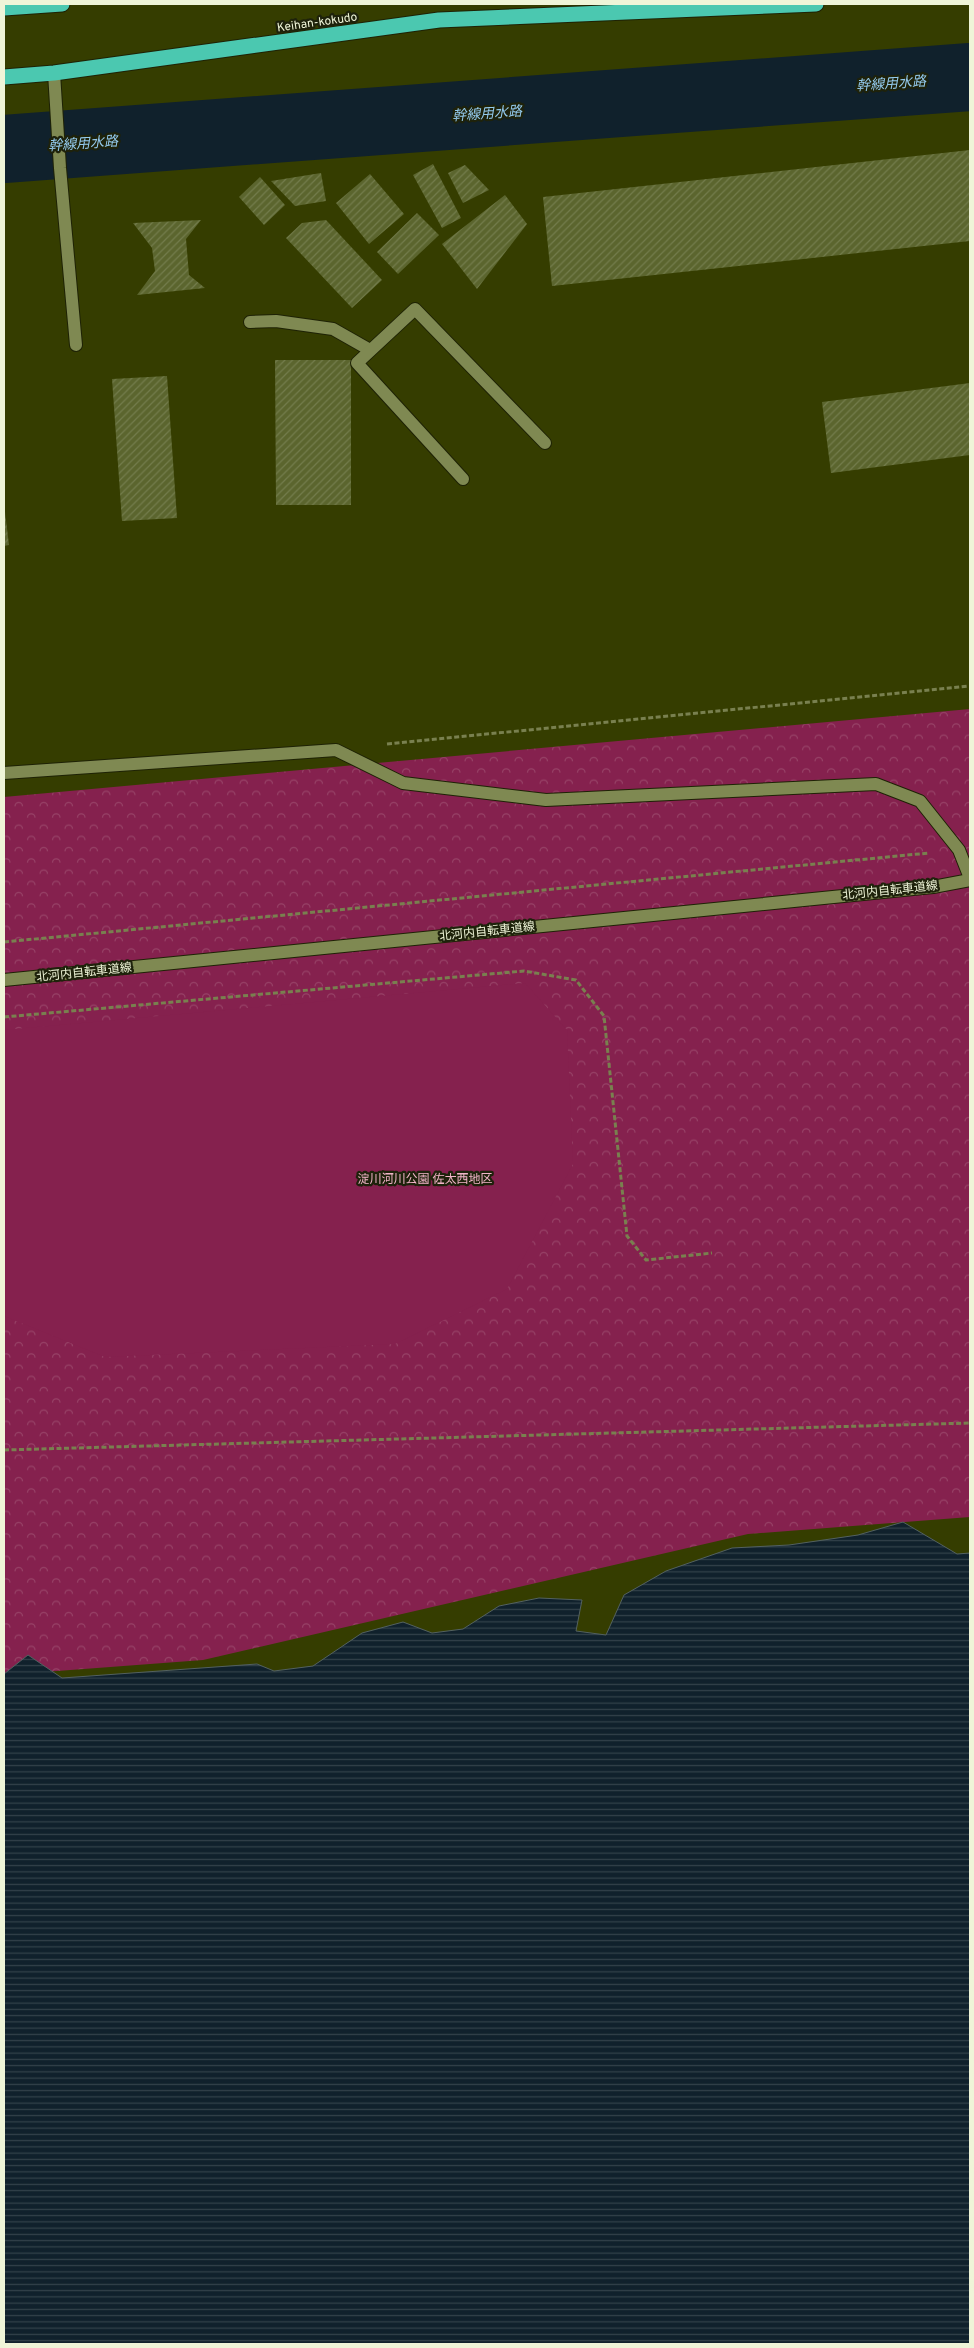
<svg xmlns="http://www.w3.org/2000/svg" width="974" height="2348" viewBox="0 0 974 2348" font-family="Overpass,'Noto Sans JP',sans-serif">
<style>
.park{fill:url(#park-crowns)}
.garden{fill:#85214e}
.water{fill:url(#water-rules);stroke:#536160}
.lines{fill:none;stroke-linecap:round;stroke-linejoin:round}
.river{stroke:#10212c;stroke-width:68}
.building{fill:url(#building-hatch)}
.lane-casing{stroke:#1e2205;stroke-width:14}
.street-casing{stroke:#1e2205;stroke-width:14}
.highway-casing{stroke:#1e2205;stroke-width:17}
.path{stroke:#79804f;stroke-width:3;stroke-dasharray:5 2.5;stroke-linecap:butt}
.lane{stroke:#7f8952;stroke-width:12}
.street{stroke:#7f8952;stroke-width:12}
.highway{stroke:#4bc8b0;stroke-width:15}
.labels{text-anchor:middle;stroke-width:4.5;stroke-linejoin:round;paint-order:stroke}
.street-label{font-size:12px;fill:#eff5d8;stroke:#1e220b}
.park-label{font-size:12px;fill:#f2b5c9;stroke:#1e220b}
.water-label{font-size:14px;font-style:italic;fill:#93c9ec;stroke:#1e220b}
</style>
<defs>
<pattern id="park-crowns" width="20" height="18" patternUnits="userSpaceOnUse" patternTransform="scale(1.25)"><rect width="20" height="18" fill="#85214e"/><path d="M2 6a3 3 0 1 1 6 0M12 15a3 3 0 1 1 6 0" fill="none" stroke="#974267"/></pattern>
<pattern id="water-rules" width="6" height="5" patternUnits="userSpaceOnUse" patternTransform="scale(1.25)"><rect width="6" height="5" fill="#10212c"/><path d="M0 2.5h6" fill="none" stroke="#33424a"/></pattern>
<pattern id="building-hatch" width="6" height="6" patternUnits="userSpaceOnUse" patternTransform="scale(1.25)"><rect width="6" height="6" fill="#5b652e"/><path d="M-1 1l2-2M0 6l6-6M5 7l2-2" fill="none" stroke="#737c4c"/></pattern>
</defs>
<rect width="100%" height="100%" fill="#353d00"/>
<path class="park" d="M 970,709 L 970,1517 L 748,1534 L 203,1660 L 4,1675 L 4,797 Z"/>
<path class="garden" d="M 525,983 L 567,1030 L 573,1164 L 507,1289 L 395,1344 L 105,1357 L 4,1316 L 4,1030 Z"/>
<path class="water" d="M 903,1522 L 957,1554 L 970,1553 L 970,2344 L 4,2344 L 4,1674 L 28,1655 L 62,1678 L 257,1664 L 274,1671 L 313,1666 L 362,1633 L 403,1622 L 432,1633 L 463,1629 L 499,1606 L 539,1598 L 582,1600 L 576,1631 L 606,1635 L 624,1595 L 666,1571 L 732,1548 L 789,1545 L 858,1535 Z"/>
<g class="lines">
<path class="river" d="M 4,149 L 970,77"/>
</g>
<g class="building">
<path d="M 970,150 L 970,241 L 552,286 L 543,197 Z"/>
<path d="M 433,164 L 461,218 L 442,228 L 413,175 Z"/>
<path d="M 465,165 L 489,190 L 463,203 L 448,173 Z"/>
<path d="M 321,173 L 326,201 L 295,206 L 271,181 Z"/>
<path d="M 370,174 L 404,214 L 369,244 L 336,203 Z"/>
<path d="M 260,177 L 285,205 L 264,225 L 239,197 Z"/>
<path d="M 505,195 L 527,224 L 477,289 L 442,244 Z"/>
<path d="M 417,213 L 439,235 L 398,274 L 377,252 Z"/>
<path d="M 201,220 L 186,239 L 189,275 L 205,288 L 137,295 L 155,271 L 152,248 L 133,223 Z"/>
<path d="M 326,220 L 382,280 L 352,308 L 286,238 L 302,223 Z"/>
<path d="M 275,360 L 351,360 L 351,505 L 276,505 Z"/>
<path d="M 167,376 L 177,518 L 122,521 L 112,379 Z"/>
<path d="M 970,383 L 970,455 L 831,473 L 822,402 Z"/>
<path d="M 4,504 L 9,545 L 4,546 Z"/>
</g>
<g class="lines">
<g class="lane-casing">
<g id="lane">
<path d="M 250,322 L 276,321 L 333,329 L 370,350"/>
<path d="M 463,479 L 357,363 L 415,309 L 545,443"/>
<path d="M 4,773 L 336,750 L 403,783 L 546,800 L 876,784 L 920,801 L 959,850 L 970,878"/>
</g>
</g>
<g class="street-casing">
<g id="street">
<path d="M 54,73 L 60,168 L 76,345"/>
<path d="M 4,980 L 933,887 L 970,880"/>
</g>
</g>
<g class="highway-casing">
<g id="highway">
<path d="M 4,8 L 62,4"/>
<path d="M 4,77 L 54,73 L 439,20 L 816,4"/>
</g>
</g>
<g class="path">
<path d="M 387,744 L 970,686"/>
<path d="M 4,942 L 929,853"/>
<path d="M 4,1017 L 524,971 L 576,980 L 604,1016 L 627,1236 L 646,1260 L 712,1253"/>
<path d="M 4,1450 L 970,1423"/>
</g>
<use href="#lane" class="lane"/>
<use href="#street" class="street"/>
<use href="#highway" class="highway"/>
</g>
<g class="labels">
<g class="street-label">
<text transform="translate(317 22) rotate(-8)" y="4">Keihan-kokudo</text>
<text transform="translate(890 890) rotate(-6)" y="4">北河内自転車道線</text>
<text transform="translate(487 931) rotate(-6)" y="4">北河内自転車道線</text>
<text transform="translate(84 972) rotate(-6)" y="4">北河内自転車道線</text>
</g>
<g class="park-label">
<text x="425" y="1183">淀川河川公園 佐太西地区</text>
</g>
<g class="water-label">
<text transform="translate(891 83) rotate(-4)" y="5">幹線用水路</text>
<text transform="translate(487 113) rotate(-4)" y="5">幹線用水路</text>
<text transform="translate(83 143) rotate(-4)" y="5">幹線用水路</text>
</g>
</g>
<rect width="974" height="2348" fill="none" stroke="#eff5d8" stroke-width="10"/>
</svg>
